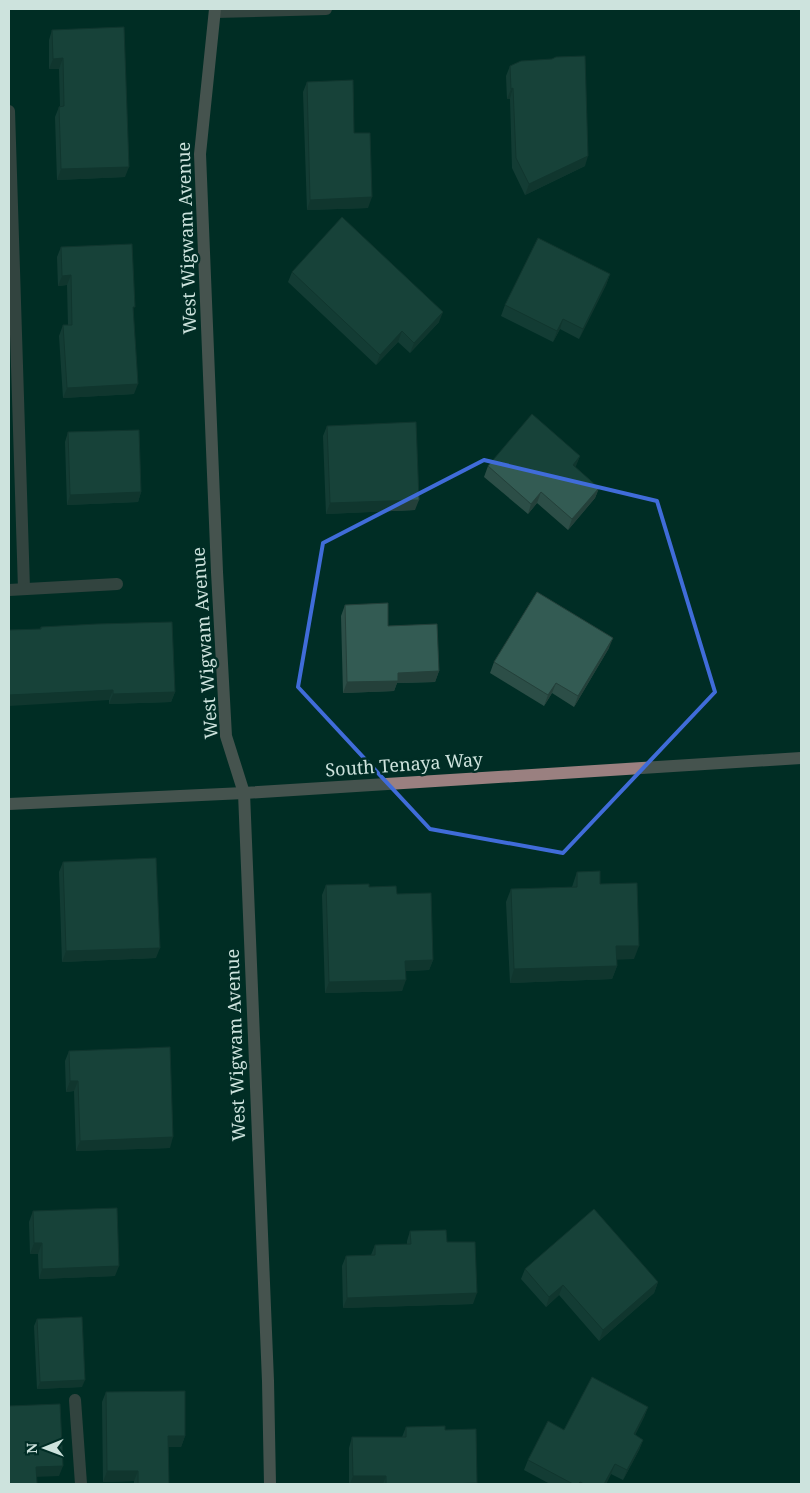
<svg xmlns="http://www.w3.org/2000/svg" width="810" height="1493" viewBox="0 0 810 1493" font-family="'Noto Serif',serif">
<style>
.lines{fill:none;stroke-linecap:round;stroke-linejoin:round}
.lane{stroke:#705f5f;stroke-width:12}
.street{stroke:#705f5f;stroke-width:12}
.secondary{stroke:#9a8080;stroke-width:12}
.wall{fill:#2c4e47}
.shaded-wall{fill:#24403a}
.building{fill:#335b53;stroke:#24403a}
.marked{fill:none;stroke:#406cd9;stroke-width:4;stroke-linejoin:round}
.labels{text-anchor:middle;stroke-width:5;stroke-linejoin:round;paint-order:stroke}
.street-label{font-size:18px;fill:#cde3dd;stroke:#002d25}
</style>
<rect width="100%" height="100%" fill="#002d25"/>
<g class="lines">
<path class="lane" d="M 75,1400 L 81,1484"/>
<g class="street">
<path d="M 215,12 L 326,9"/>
<path d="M 9,111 L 24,589"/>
<path d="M 9,590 L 117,584"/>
</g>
<g class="secondary">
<path d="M 215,9 L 200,154 L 217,572 L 226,736 L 244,793 L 268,1381 L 270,1484"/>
<path d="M 9,804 L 244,793 L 801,758"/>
</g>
</g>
<g class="wall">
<path d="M 52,30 L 125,177 L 57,180 L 55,117 L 59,107 L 60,106 L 59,69 L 49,69 L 49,40 Z"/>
<path d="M 510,66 L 585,166 L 525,195 L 512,168 L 510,99 L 507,99 L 506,76 Z"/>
<path d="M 307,82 L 354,133 L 368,208 L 307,210 L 303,92 Z"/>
<path d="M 61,247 L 133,310 L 134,394 L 63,398 L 59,336 L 63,325 L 68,325 L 67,285 L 58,286 L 57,257 Z"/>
<path d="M 292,272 L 439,322 L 410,353 L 398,342 L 376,365 L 288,282 Z"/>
<path d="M 610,274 L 606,285 L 579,339 L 560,329 L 553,342 L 501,316 L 505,305 Z"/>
<path d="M 327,426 L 415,510 L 326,514 L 323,436 Z"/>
<path d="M 68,432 L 141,492 L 138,502 L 67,505 L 65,442 Z"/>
<path d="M 580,456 L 575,467 L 599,488 L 595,498 L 568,530 L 537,503 L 528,514 L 484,477 L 488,466 Z"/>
<path d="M 345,605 L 388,626 L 439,671 L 435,682 L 397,683 L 394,691 L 343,693 L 341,616 Z"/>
<path d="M 41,627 L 175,692 L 171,702 L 109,704 L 109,700 L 40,629 Z"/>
<path d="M 609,648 L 574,707 L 552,693 L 544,706 L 490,673 L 494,662 Z"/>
<path d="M 63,862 L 156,958 L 62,962 L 59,872 Z"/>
<path d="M 577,872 L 600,884 L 634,959 L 617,959 L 617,966 L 612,979 L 510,983 L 506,902 L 511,889 L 572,887 Z"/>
<path d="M 326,885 L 369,887 L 397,894 L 433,960 L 429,970 L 406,971 L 402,991 L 325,993 L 322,895 Z"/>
<path d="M 69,1051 L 170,1148 L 76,1151 L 74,1091 L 66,1092 L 65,1061 Z"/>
<path d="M 33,1211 L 115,1276 L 39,1279 L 38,1254 L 30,1254 L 29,1222 Z"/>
<path d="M 410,1231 L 447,1242 L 473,1304 L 343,1308 L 342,1266 L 346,1256 L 371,1255 L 375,1245 L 407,1244 L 407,1241 Z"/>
<path d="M 525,1269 L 658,1282 L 654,1293 L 599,1341 L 559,1295 L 546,1307 L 521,1279 Z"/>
<path d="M 37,1319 L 82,1387 L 37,1389 L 34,1326 Z"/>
<path d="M 106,1392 L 185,1436 L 181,1447 L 168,1447 L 169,1484 L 134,1484 L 134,1481 L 103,1482 L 102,1402 Z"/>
<path d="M 648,1407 L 644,1417 L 635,1435 L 643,1440 L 639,1450 L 623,1480 L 611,1474 L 606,1484 L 550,1484 L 524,1470 L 528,1460 L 564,1430 Z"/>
<path d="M 406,1427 L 445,1430 L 476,1484 L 349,1484 L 349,1448 L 352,1437 L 402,1437 Z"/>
</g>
<g class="shaded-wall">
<path d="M 63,58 L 59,69 L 49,69 L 53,59 Z"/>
<path d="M 513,88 L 510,99 L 507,99 L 511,89 Z"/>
<path d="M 588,156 L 585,166 L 525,195 L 529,184 Z"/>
<path d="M 129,167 L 125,177 L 57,180 L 61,169 Z"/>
<path d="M 372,197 L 368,208 L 307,210 L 310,200 Z"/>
<path d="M 610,274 L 606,285 L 579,339 L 583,329 Z"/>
<path d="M 71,275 L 67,285 L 58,286 L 62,276 Z"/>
<path d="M 443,312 L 439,322 L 410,353 L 414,343 Z"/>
<path d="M 563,319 L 560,329 L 553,342 L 557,331 Z"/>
<path d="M 402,331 L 398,342 L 376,365 L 380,355 Z"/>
<path d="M 138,384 L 134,394 L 63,398 L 67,388 Z"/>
<path d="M 580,456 L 576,466 L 569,475 L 573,465 Z"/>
<path d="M 599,488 L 595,498 L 568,530 L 572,519 Z"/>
<path d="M 141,492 L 138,502 L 67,505 L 70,495 Z"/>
<path d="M 541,492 L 537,503 L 528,514 L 531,504 Z"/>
<path d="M 419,500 L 415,510 L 326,514 L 330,503 Z"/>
<path d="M 613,638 L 609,648 L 574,707 L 578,696 Z"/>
<path d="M 439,671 L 435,682 L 397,683 L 394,691 L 343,693 L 347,682 L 398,673 Z"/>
<path d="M 556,683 L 552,693 L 544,706 L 548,695 Z"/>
<path d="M 113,690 L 109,700 L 9,706 L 9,695 Z"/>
<path d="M 175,692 L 171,702 L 109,704 L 113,694 Z"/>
<path d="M 616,946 L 639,946 L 634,959 L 611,960 Z"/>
<path d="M 160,948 L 156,958 L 62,962 L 66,951 Z"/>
<path d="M 433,960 L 429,970 L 401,971 L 405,961 Z"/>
<path d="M 617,966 L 612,979 L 510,983 L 514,969 Z"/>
<path d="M 406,980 L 402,991 L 325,993 L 329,982 Z"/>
<path d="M 70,1081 L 78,1081 L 74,1091 L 66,1092 Z"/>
<path d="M 173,1137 L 170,1148 L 76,1151 L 80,1141 Z"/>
<path d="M 34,1243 L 42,1243 L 38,1254 L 30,1254 Z"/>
<path d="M 119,1266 L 115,1276 L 39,1279 L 42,1269 Z"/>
<path d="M 658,1282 L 654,1293 L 599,1341 L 603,1330 Z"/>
<path d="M 563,1285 L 559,1295 L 546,1307 L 549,1297 Z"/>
<path d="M 477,1293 L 473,1304 L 343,1308 L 347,1298 Z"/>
<path d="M 85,1380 L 82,1387 L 37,1389 L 40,1382 Z"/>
<path d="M 648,1407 L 644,1417 L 630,1445 L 634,1434 Z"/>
<path d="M 168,1436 L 185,1436 L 181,1447 L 164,1447 Z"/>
<path d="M 643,1440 L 639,1450 L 623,1480 L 627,1470 Z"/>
<path d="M 615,1464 L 611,1474 L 606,1484 L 604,1484 Z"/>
<path d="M 63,1466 L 59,1476 L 33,1477 L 36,1467 Z"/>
<path d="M 107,1471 L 138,1471 L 134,1481 L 103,1482 Z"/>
<path d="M 353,1476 L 386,1476 L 383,1484 L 350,1484 Z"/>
</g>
<g class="building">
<path d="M 124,27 L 129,167 L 61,169 L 59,107 L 64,106 L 63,58 L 53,59 L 52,30 Z"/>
<path d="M 585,56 L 588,156 L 529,184 L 516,158 L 513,88 L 511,89 L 510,66 L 521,61 L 552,59 L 556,57 Z"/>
<path d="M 353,80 L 354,133 L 370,133 L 372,197 L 310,200 L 307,82 Z"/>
<path d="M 342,217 L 443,312 L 414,343 L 402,331 L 380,355 L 292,272 Z"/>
<path d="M 538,238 L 610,274 L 583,329 L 563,319 L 557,331 L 505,305 Z"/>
<path d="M 132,244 L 135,307 L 133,307 L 138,384 L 67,388 L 63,325 L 72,325 L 71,275 L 62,276 L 61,247 Z"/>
<path d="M 532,414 L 580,456 L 573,465 L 599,488 L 572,519 L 541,492 L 531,504 L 488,466 Z"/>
<path d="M 416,422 L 419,500 L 330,503 L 327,426 Z"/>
<path d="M 139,430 L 141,492 L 70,495 L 68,432 Z"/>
<path d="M 537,592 L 613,638 L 578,696 L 556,683 L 548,695 L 494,662 Z"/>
<path d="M 388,603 L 388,626 L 437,624 L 439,671 L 398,673 L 398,681 L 347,682 L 345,605 Z"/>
<path d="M 172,622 L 175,692 L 113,694 L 113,690 L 9,695 L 9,630 L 41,629 L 41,627 L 97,624 Z"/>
<path d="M 156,858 L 160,948 L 66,951 L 63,862 Z"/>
<path d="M 600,871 L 600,884 L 637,883 L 639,946 L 616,946 L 617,966 L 514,969 L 511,889 L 577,887 L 577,872 Z"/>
<path d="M 369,884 L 369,887 L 396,886 L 397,894 L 431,893 L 433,960 L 405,961 L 406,980 L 329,982 L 326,885 Z"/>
<path d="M 170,1047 L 173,1137 L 80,1141 L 78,1081 L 70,1081 L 69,1051 Z"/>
<path d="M 117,1208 L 119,1266 L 42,1269 L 42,1243 L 34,1243 L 33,1211 Z"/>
<path d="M 594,1209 L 658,1282 L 603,1330 L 563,1285 L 549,1297 L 525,1269 Z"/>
<path d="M 446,1230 L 447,1242 L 475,1242 L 477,1293 L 347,1298 L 346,1256 L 375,1255 L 375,1245 L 411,1244 L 410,1231 Z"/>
<path d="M 82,1317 L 85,1380 L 40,1382 L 37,1319 Z"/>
<path d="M 592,1377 L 648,1407 L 634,1434 L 643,1440 L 627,1470 L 615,1464 L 604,1484 L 584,1484 L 580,1482 L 578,1484 L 573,1484 L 528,1460 L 548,1421 L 564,1430 Z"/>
<path d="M 185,1391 L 185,1436 L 168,1436 L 169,1484 L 138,1484 L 138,1471 L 107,1471 L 106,1392 Z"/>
<path d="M 60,1404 L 63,1466 L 36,1467 L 37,1484 L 9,1484 L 9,1406 Z"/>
<path d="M 445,1426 L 445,1430 L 476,1429 L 477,1483 L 448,1484 L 386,1484 L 386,1476 L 353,1476 L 352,1437 L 406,1437 L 406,1427 Z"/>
</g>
<path d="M0 0H810V1493H0ZM 484,460 L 657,501 L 715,692 L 563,853 L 430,829 L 298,687 L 323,543 Z" fill="#002d25" fill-opacity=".55" fill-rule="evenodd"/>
<path class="marked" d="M 484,460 L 657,501 L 715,692 L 563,853 L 430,829 L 298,687 L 323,543 Z"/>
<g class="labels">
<g class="street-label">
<text transform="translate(187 238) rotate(-92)" y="6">West Wigwam Avenue</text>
<text transform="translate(205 643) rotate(-94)" y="6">West Wigwam Avenue</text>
<text transform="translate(404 765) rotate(-4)" y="6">South Tenaya Way</text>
<text transform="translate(236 1045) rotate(-92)" y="6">West Wigwam Avenue</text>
</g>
</g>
<rect width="810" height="1493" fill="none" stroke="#cde3dd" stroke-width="20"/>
<g transform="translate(45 1448) rotate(269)" stroke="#002d25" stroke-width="4" paint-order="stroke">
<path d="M0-4L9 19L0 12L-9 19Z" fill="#cde3dd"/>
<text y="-8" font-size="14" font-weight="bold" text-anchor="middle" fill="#cde3dd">N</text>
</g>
</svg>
